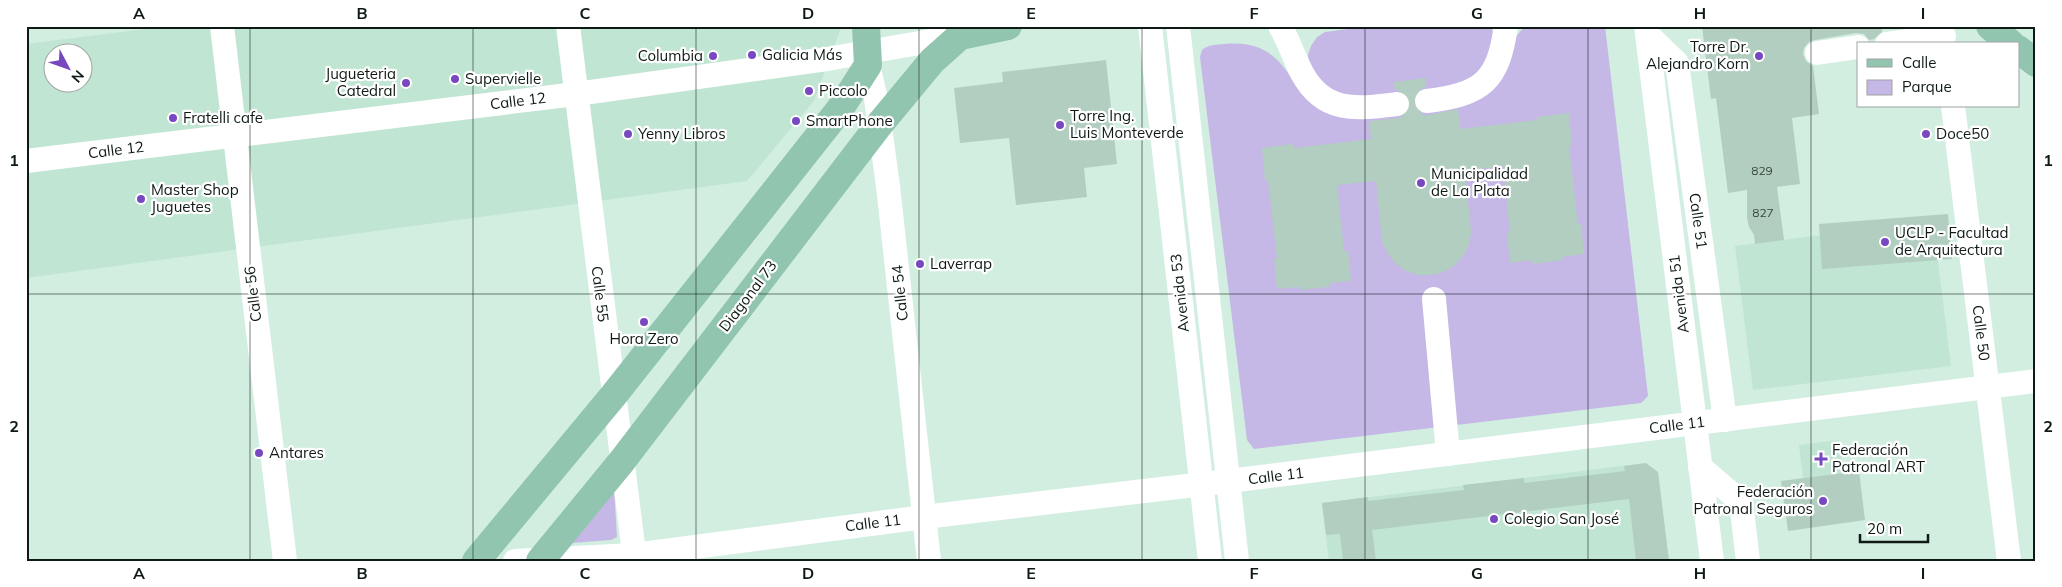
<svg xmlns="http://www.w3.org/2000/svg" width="2062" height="587" viewBox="0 0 2062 587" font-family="Mulish,sans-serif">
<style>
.built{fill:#c1e5d3;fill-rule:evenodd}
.green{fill:#c5b7e6}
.building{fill:#b2cec0}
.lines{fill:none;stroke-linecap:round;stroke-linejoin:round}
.minor-tunnel{stroke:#b5cec2;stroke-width:24;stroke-dasharray:24 12;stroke-linecap:butt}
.minor{stroke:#fff;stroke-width:24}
.major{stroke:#92c5b0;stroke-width:28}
.grid{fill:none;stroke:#0f1a15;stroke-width:1;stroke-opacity:0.55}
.poi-dot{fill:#7848c0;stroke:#fff;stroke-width:2}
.labels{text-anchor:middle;stroke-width:4.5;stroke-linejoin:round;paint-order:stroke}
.number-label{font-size:12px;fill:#384740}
.poi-label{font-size:15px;fill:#0f1a15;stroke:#fff;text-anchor:start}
.street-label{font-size:15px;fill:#0f1a15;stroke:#fff}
.neatline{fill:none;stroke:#0f1a15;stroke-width:2}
.grid-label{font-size:16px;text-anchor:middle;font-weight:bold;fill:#0f1a15}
</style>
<rect width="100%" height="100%" fill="#d2eee0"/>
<g class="built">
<path d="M 169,26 L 841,26 L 841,28 L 814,101 L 747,181 L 26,278 L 26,44 ZM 52,52 L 82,52 L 82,82 L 52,82 Z"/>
<path d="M 1933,221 L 1951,366 L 1753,390 L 1735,246 Z"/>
<path d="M 1839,440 L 1843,473 L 1803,478 L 1799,445 Z"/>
<path d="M 1646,463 L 1658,472 L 1669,561 L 1329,561 L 1322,503 Z"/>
</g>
<g class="green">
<path d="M 1371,26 L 1491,26 L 1493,32 L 1489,57 L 1472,79 L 1447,90 L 1363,100 L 1334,94 L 1309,68 L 1308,55 L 1311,46 L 1317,37 L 1325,32 Z"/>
<path d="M 1525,26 L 1605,26 L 1648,396 L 1641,403 L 1254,449 L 1247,440 L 1200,57 L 1202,50 C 1209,44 1216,45 1225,44 C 1257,41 1275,52 1292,79 L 1398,112 L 1458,105 Z"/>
<path d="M 614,488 L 617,537 L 611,540 L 571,543 Z"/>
</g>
<g class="building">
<path d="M 1702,26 L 1882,26 L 1882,32 L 1874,39 L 1869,40 L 1864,34 L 1856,33 L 1815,40 L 1809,42 L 1804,48 L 1803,54 L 1806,61 L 1813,66 L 1819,114 L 1792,118 L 1800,184 L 1777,187 L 1784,240 L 1755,244 L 1754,235 L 1749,227 L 1747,218 L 1747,190 L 1728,193 L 1716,98 L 1711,99 Z"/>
<path d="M 1106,60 L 1117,164 L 1084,168 L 1087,197 L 1016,205 L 1009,138 L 960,143 L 954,88 L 1003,82 L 1002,72 Z"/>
<path d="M 1425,78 L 1426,87 L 1419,90 L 1414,97 L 1413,103 L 1416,109 L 1422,114 L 1429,115 L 1458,109 L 1460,129 L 1537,120 L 1537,117 L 1569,113 L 1572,145 L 1569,146 L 1578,224 L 1581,224 L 1584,254 L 1562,257 L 1563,260 L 1533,264 L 1532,260 L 1510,263 L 1507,232 L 1510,232 L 1503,166 L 1465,171 L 1471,232 L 1469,245 L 1463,256 L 1454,266 L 1443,272 L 1431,275 L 1418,275 L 1406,271 L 1396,264 L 1388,254 L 1382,242 L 1376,181 L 1337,185 L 1344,251 L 1348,250 L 1351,281 L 1329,283 L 1329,287 L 1299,290 L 1299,287 L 1277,289 L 1274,259 L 1277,258 L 1268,180 L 1265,180 L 1262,148 L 1293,144 L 1294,148 L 1371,139 L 1369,121 L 1399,118 L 1406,115 L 1410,109 L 1411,103 L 1408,96 L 1403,92 L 1395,90 L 1394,82 Z"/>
<path d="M 1948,214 L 1952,259 L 1822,269 L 1819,224 Z"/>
<path d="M 1646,463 L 1658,472 L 1669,561 L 1636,561 L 1629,499 L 1372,530 L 1376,561 L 1343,561 L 1340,534 L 1326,535 L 1322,503 L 1368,497 L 1368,501 L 1464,490 L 1463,485 L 1524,478 L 1524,483 L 1625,471 L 1624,466 Z"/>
<path d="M 1859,471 L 1865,520 L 1788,531 L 1781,481 Z"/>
</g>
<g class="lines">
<path class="minor-tunnel" d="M 1397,104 L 1427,101"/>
<g class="minor">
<path d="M 222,26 L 285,561"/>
<path d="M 568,26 L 635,561"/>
<path d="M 1150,26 L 1210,561"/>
<path d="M 1178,26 L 1237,561"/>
<path d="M 1280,26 C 1289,41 1294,58 1302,73 C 1324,114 1357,109 1397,104"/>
<path d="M 1646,26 L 1712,561"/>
<path d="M 1647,34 L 1677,63 L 1725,420"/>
<path d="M 1887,44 L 1944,36"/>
<path d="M 1817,53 L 1858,47"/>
<path d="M 868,65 L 876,99 L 888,186 L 929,561"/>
<path d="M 1427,101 C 1482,94 1498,82 1506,26"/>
<path d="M 1953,106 L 2009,561"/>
<path d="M 26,161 L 576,94 L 827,59 L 960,36"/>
<path d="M 1434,299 L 1448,454"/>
<path d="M 1700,467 L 1741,502 L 1748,561"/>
<path d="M 515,561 L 634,555 L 924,517 L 1229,481 L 2036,381"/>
</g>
<g class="major">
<path d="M 1990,26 L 2011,44"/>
<path d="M 2018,49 L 2036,63"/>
<path d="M 476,561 L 613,396 L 840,109 L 868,65 L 866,26"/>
<path d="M 540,561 L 622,461 L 879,125 L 932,61 L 960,36 L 1008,26"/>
</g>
</g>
<path class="grid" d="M 250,26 L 250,561M 473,26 L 473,561M 696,26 L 696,561M 919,26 L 919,561M 1142,26 L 1142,561M 1365,26 L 1365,561M 1588,26 L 1588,561M 1811,26 L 1811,561M 26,294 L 2036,294"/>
<g class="poi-dot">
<circle cx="752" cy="55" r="5"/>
<circle cx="713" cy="56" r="5"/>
<circle cx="1759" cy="56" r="5"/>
<circle cx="455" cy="79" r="5"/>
<circle cx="406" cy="83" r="5"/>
<circle cx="809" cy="91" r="5"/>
<circle cx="173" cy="118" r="5"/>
<circle cx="796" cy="121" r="5"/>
<circle cx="1060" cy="125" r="5"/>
<circle cx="628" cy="134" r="5"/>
<circle cx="1926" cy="134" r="5"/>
<circle cx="1421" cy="183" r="5"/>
<circle cx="141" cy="199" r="5"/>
<circle cx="1885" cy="242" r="5"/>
<circle cx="920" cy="264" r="5"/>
<circle cx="644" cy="322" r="5"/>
<circle cx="259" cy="453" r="5"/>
<path d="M1818.5 451.5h5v5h5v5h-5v5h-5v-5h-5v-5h5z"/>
<circle cx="1823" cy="501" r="5"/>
<circle cx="1494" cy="519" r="5"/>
</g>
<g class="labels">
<g class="number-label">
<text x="1762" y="175">829</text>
<text x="1763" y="217">827</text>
</g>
<g class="poi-label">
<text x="1749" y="52" text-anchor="end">Torre Dr.<tspan x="1749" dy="17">Alejandro Korn</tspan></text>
<text x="762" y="60">Galicia Más</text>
<text x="703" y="61" text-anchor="end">Columbia</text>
<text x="396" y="79" text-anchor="end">Jugueteria<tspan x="396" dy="17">Catedral</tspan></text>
<text x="465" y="84">Supervielle</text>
<text x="819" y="96">Piccolo</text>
<text x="1070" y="121">Torre Ing.<tspan x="1070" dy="17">Luis Monteverde</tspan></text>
<text x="183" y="123">Fratelli cafe</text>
<text x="806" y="126">SmartPhone</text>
<text x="638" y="139">Yenny Libros</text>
<text x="1936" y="139">Doce50</text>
<text x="1431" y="179">Municipalidad<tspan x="1431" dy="17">de La Plata</tspan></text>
<text x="151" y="195">Master Shop<tspan x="151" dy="17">Juguetes</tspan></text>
<text x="1895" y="238">UCLP - Facultad<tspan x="1895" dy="17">de Arquitectura</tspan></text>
<text x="930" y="269">Laverrap</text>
<text x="644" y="344" text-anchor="middle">Hora Zero</text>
<text x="1832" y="455">Federación<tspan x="1832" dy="17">Patronal ART</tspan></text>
<text x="269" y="458">Antares</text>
<text x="1813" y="497" text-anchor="end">Federación<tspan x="1813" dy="17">Patronal Seguros</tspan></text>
<text x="1504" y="524">Colegio San José</text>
</g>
<g class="street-label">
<text transform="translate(518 101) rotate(-7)" y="5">Calle 12</text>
<text transform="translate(116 150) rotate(-7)" y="5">Calle 12</text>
<text transform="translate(1698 221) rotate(82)" y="5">Calle 51</text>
<text transform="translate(900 293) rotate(-96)" y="5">Calle 54</text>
<text transform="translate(1180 293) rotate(-96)" y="5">Avenida 53</text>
<text transform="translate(253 294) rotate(-97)" y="5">Calle 56</text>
<text transform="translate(600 294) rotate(83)" y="5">Calle 55</text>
<text transform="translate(1679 294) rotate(-97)" y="5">Avenida 51</text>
<text transform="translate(748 296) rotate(-53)" y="5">Diagonal 73</text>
<text transform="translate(1981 333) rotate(83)" y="5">Calle 50</text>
<text transform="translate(1677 425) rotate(-7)" y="5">Calle 11</text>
<text transform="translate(1276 476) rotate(-7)" y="5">Calle 11</text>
<text transform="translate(873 523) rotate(-7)" y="5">Calle 11</text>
</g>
</g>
<rect width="2062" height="587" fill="none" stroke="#ffffff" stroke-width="55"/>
<rect x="1857" y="42" width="162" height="65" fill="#ffffff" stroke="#9fa3a1"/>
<rect x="1867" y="59" width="25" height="8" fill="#92c5b0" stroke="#9fa3a1"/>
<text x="1902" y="68" font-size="15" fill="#0f1a15">Calle</text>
<rect x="1867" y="80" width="25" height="15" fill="#c5b7e6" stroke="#9fa3a1"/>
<text x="1902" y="92" font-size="15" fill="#0f1a15">Parque</text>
<g transform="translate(68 68) rotate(131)"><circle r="24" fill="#ffffff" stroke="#9fa3a1"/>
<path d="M0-4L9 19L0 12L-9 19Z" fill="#7848c0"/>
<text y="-8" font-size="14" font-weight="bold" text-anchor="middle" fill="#0f1a15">N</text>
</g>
<path d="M1860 534v8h68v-8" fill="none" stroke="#0f1a15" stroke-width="2.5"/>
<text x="1867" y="534" font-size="15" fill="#0f1a15" stroke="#ffffff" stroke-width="4" paint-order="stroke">20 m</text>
<rect x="28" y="28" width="2006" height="532" class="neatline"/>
<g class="grid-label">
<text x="139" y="19">A</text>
<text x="362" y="19">B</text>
<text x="585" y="19">C</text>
<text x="808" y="19">D</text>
<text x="1031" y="19">E</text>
<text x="1254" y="19">F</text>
<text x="1477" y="19">G</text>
<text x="1700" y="19">H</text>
<text x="1923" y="19">I</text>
<text x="14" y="166">1</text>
<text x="2048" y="166">1</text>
<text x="14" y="432">2</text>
<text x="2048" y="432">2</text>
<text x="139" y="579">A</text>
<text x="362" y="579">B</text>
<text x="585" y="579">C</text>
<text x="808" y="579">D</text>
<text x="1031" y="579">E</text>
<text x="1254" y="579">F</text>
<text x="1477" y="579">G</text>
<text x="1700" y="579">H</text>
<text x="1923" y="579">I</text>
</g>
</svg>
